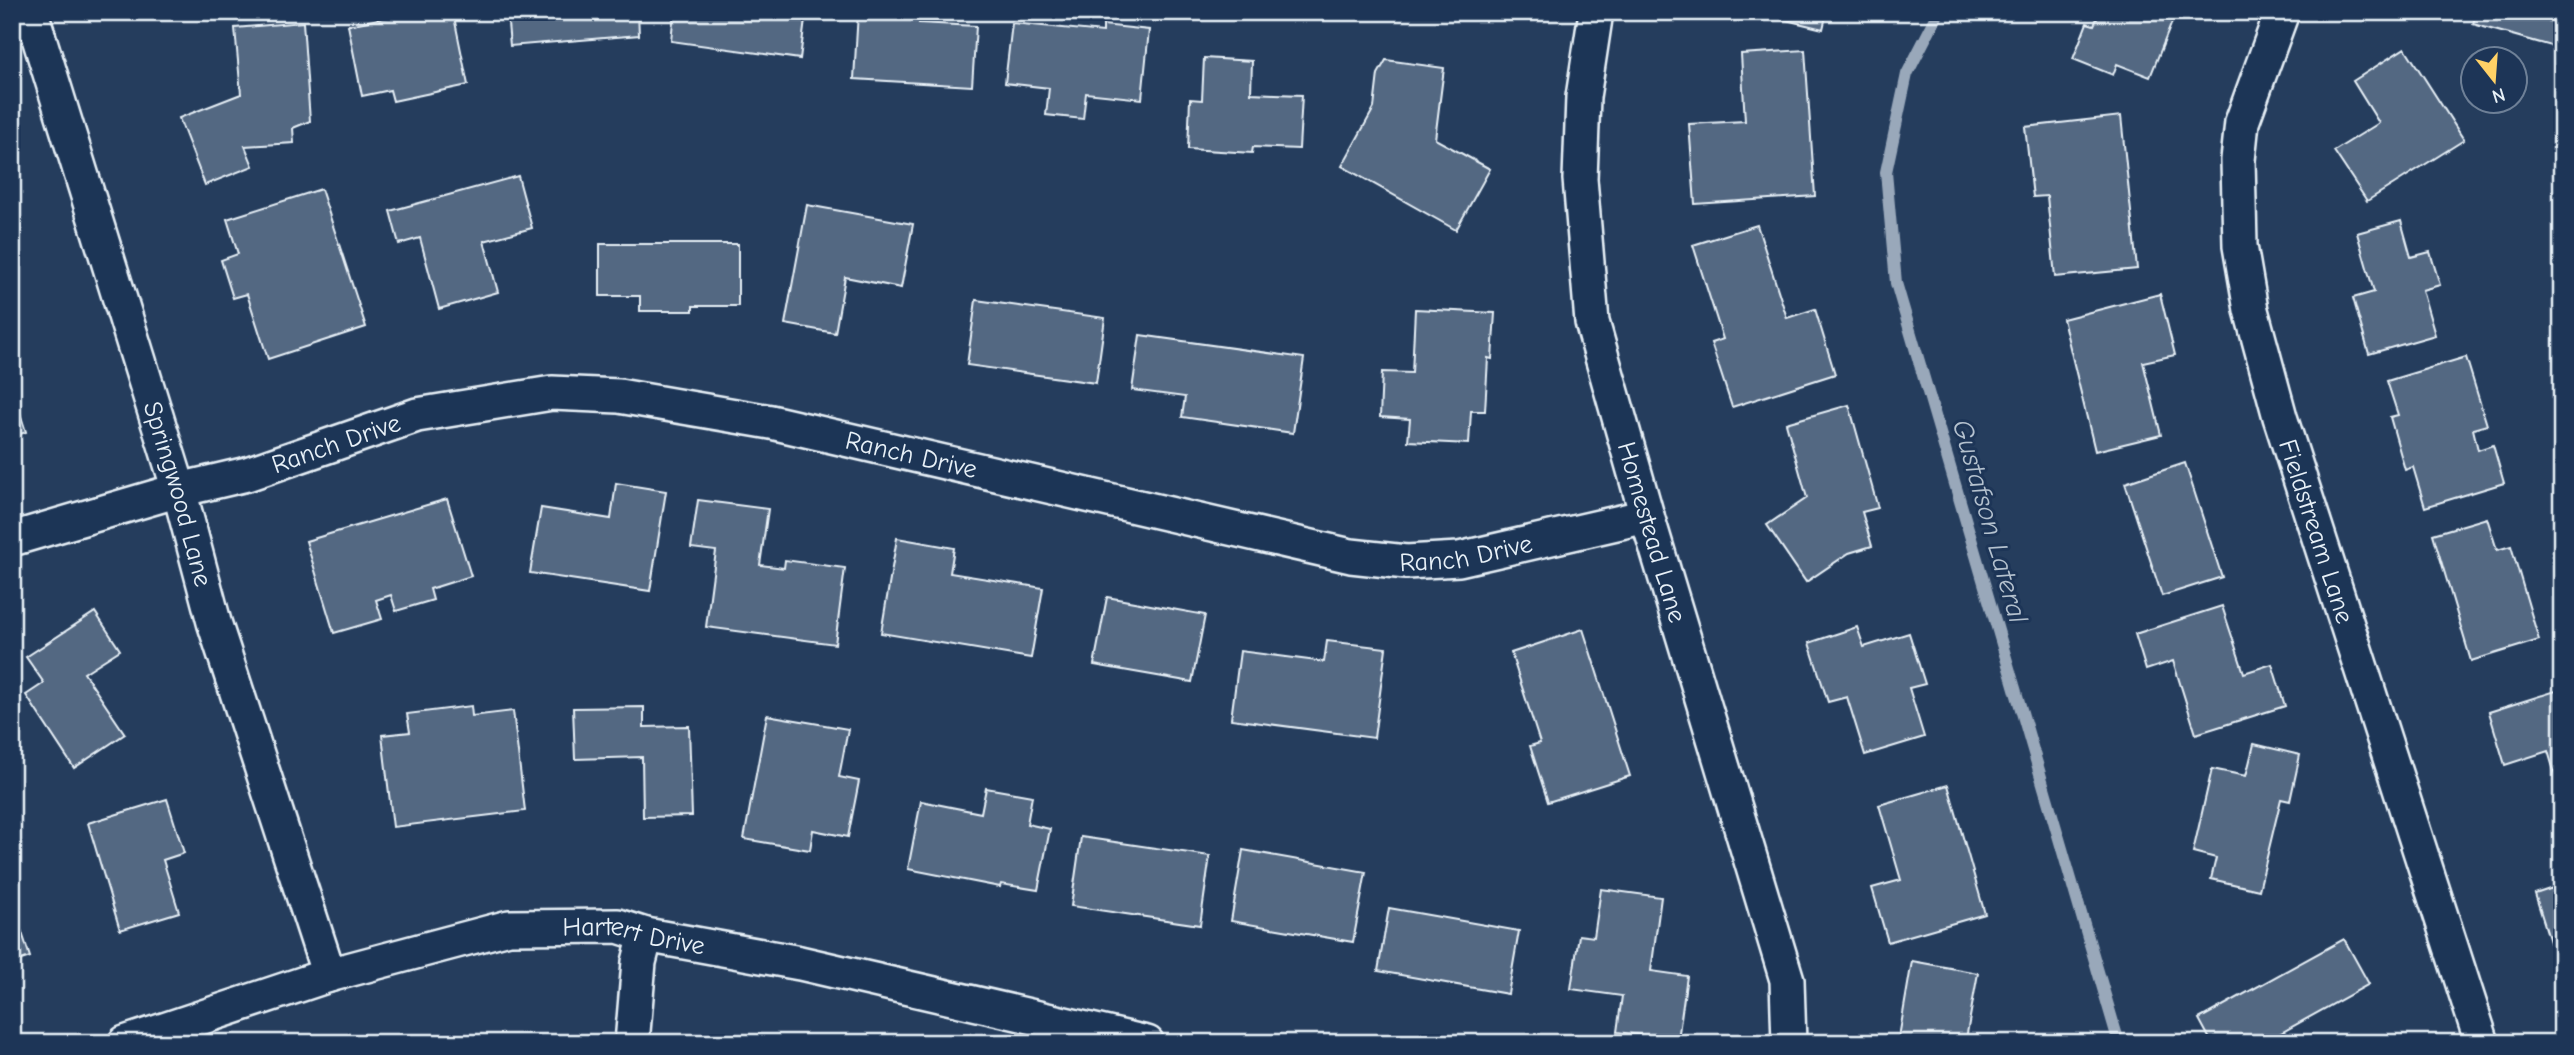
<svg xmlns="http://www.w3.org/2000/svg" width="2574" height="1055" viewBox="0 0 2574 1055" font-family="'Comic Neue',sans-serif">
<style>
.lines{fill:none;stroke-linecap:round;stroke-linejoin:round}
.stream{stroke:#99a8ba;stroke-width:12}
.building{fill:#536782;stroke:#e8f1f8;stroke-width:2}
.street-casing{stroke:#e8f1f8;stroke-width:38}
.street{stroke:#1d3557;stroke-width:33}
.labels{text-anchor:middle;stroke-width:6;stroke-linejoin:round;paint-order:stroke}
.street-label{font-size:26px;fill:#e8f1f8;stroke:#1d3557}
.water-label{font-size:28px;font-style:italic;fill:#b4c1ce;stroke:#1d3557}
</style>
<rect width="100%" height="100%" fill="#253d5d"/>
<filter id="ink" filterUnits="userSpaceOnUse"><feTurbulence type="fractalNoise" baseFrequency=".0143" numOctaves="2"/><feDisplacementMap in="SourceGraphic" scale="14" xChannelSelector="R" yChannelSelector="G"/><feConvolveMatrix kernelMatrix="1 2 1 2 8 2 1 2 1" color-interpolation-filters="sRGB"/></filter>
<g filter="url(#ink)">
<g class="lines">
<path class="stream" d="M 1939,12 L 1907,74 L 1886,172 L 1896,283 L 2119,1043"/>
</g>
<g class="building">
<path d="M 393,12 L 453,12 L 468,85 L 393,101 L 390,90 L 362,96 L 348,25 L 394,16 Z"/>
<path d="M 507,12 L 638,12 L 639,35 L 510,46 Z"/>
<path d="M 674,12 L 806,12 L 800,59 L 671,41 Z"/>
<path d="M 858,12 L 920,12 L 919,23 L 976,26 L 972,86 L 854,79 Z"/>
<path d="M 1753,12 L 1827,12 L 1823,29 Z"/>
<path d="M 2100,12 L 2176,12 L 2150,77 L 2117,64 L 2113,75 L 2073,59 L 2087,23 L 2094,25 Z"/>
<path d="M 2473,12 L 2562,12 L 2562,49 L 2473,24 L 2476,13 Z"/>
<path d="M 303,22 L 310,121 L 293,128 L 294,143 L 245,146 L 253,166 L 205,185 L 179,118 L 241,94 L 235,28 Z"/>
<path d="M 1012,23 L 1103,32 L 1103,25 L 1149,30 L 1142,99 L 1086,93 L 1083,119 L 1046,115 L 1049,88 L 1005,83 Z"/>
<path d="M 2405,48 L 2464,140 L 2367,201 L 2334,151 L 2379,123 L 2353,81 Z"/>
<path d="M 1805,50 L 1815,196 L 1695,204 L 1689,124 L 1745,121 L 1741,54 Z"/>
<path d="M 1204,58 L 1252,61 L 1251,93 L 1302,95 L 1299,149 L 1253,147 L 1252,153 L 1188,149 L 1190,99 L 1202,100 Z"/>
<path d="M 1386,60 L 1444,68 L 1435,139 L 1490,169 L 1456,230 L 1342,166 L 1374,108 L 1378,74 Z"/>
<path d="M 2121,116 L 2137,269 L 2055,277 L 2047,196 L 2033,197 L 2025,127 Z"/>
<path d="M 518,176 L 532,228 L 484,241 L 498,292 L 439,309 L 420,238 L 399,244 L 390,211 Z"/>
<path d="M 321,189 L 366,327 L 268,359 L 247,294 L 233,298 L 221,260 L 238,254 L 227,219 Z"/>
<path d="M 807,205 L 913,224 L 901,288 L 845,277 L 835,333 L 785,324 Z"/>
<path d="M 2401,221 L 2411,257 L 2430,252 L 2440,285 L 2422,290 L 2435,335 L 2369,354 L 2353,298 L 2374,292 L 2357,233 Z"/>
<path d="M 1757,225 L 1787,318 L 1815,309 L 1835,374 L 1732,407 L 1711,343 L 1723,339 L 1693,245 Z"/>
<path d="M 600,244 L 738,244 L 738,306 L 693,306 L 693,311 L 640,311 L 640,296 L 600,296 Z"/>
<path d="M 12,293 L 21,321 L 12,324 Z"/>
<path d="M 2160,294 L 2175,355 L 2143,362 L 2161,435 L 2095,451 L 2063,319 Z"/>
<path d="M 976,300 L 1105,318 L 1096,383 L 967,365 Z"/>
<path d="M 1415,309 L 1495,313 L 1492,359 L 1488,358 L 1485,411 L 1471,411 L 1469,444 L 1408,441 L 1410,419 L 1380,417 L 1382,372 L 1412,373 Z"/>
<path d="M 1140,335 L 1304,358 L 1293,433 L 1182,417 L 1185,397 L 1132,390 Z"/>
<path d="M 2466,357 L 2487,425 L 2473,429 L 2478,450 L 2493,445 L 2504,483 L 2425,507 L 2413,467 L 2405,470 L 2390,417 L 2398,415 L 2387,381 Z"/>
<path d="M 12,388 L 26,432 L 12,437 Z"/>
<path d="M 1849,405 L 1878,508 L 1862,512 L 1872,546 L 1849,553 L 1806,582 L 1767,525 L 1807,498 L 1786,423 Z"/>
<path d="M 2185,463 L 2222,577 L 2162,596 L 2125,483 Z"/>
<path d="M 616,483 L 666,491 L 650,591 L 530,573 L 541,508 L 611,519 Z"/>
<path d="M 447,499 L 471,576 L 430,589 L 433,600 L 396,611 L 391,595 L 376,600 L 382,619 L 334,633 L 306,541 Z"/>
<path d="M 698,500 L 768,509 L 760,565 L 784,568 L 785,560 L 845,568 L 835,644 L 706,627 L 716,551 L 691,548 Z"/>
<path d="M 2487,518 L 2497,550 L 2511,546 L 2539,640 L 2471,661 L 2433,534 Z"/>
<path d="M 897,538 L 954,548 L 950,573 L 1043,588 L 1031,658 L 881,633 Z"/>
<path d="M 1107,597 L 1205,615 L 1192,682 L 1094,665 Z"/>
<path d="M 2222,606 L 2244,673 L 2272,664 L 2285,706 L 2196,734 L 2173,661 L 2146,670 L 2135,634 Z"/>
<path d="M 95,612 L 120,650 L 84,673 L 125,734 L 74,768 L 26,695 L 44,683 L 26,657 Z"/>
<path d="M 1857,627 L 1864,647 L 1909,633 L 1925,684 L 1909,688 L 1924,737 L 1865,755 L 1847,697 L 1828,702 L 1809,643 Z"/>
<path d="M 1583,629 L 1630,776 L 1548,802 L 1530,746 L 1540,743 L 1511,653 Z"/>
<path d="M 1327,641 L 1386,648 L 1374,738 L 1231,719 L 1240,651 L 1324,662 Z"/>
<path d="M 2562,689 L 2562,790 L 2560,791 L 2548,751 L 2505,765 L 2489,712 Z"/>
<path d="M 471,706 L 472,716 L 513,711 L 525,811 L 393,827 L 382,735 L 410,732 L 407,714 Z"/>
<path d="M 644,707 L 644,727 L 689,726 L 692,816 L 643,817 L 642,757 L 575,759 L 573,708 Z"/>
<path d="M 767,715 L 848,729 L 839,777 L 859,781 L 848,837 L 813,830 L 810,850 L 744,839 Z"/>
<path d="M 2254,744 L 2300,755 L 2290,801 L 2281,799 L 2259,890 L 2211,879 L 2216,858 L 2193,852 L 2212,769 L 2246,776 Z"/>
<path d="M 1948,785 L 1985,914 L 1888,942 L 1872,888 L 1901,880 L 1879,805 Z"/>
<path d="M 986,788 L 1032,796 L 1027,824 L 1050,829 L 1038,890 L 1001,884 L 1000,887 L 908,869 L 921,801 L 981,813 Z"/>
<path d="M 167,799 L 184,853 L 163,860 L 179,912 L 120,930 L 88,823 Z"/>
<path d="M 1081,837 L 1210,856 L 1200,925 L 1071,906 Z"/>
<path d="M 1243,850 L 1366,872 L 1353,942 L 1231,921 Z"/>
<path d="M 2562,885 L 2562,942 L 2551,945 L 2535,894 Z"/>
<path d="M 1601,889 L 1661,897 L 1651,971 L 1687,976 L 1678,1040 L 1617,1032 L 1622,996 L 1571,989 L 1579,935 L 1594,937 Z"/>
<path d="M 12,902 L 30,957 L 12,963 Z"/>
<path d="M 1389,908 L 1519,931 L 1508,994 L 1378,971 Z"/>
<path d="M 2344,939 L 2369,984 L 2263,1043 L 2212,1043 L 2199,1019 Z"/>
<path d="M 1912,961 L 1978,973 L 1966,1039 L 1984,1043 L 1898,1043 Z"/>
</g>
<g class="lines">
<g class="street-casing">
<g id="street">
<path id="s1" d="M 31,12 L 179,490 L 214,622 L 329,975"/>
<path id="s2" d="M 1596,12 L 1583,97 L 1580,179 L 1592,322 L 1647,516 L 1787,980 L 1789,1043"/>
<path id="s3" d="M 2282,12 L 2242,122 L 2238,160 L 2240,246 L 2251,310 L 2280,417 L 2482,1043"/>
<path id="s4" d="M 12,539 L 179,490 L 247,474 L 417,415 L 552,393 L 619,396 L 771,422 L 1351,556 L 1406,562 L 1459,559 L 1647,516"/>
<path id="s5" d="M 125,1043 L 329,975 L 509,927 L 618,926 L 646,935 L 800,963 L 1147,1043"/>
<path d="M 632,1043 L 639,962 L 646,935"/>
</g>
</g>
<use href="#street" class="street"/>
</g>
</g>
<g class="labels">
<g class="street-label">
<text dy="9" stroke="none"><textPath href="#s4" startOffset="338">Ranch Drive</textPath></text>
<text dy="9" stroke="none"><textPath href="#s4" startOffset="926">Ranch Drive</textPath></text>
<text dy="9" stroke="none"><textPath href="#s1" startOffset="504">Springwood Lane</textPath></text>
<text dy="9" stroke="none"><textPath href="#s3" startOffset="537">Fieldstream Lane</textPath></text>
<text dy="9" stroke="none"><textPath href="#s2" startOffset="530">Homestead Lane</textPath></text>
<text dy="9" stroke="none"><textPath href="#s4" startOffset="1493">Ranch Drive</textPath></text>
<text dy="9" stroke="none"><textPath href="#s5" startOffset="527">Hartert Drive</textPath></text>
</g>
<g class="water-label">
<text transform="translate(1991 521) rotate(74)" y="10">Gustafson Lateral</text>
</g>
</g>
<rect width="2574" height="1055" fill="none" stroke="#1d3557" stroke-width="42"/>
<rect x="21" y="21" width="2532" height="1013" fill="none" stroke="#e8f1f8" stroke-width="2.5" filter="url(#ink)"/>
<g transform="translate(2494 80) rotate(163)"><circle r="33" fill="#1d3557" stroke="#6e8097" stroke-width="2"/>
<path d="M0-5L12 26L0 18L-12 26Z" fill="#ffd166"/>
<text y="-10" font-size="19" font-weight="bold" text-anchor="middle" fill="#e8f1f8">N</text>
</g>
</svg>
